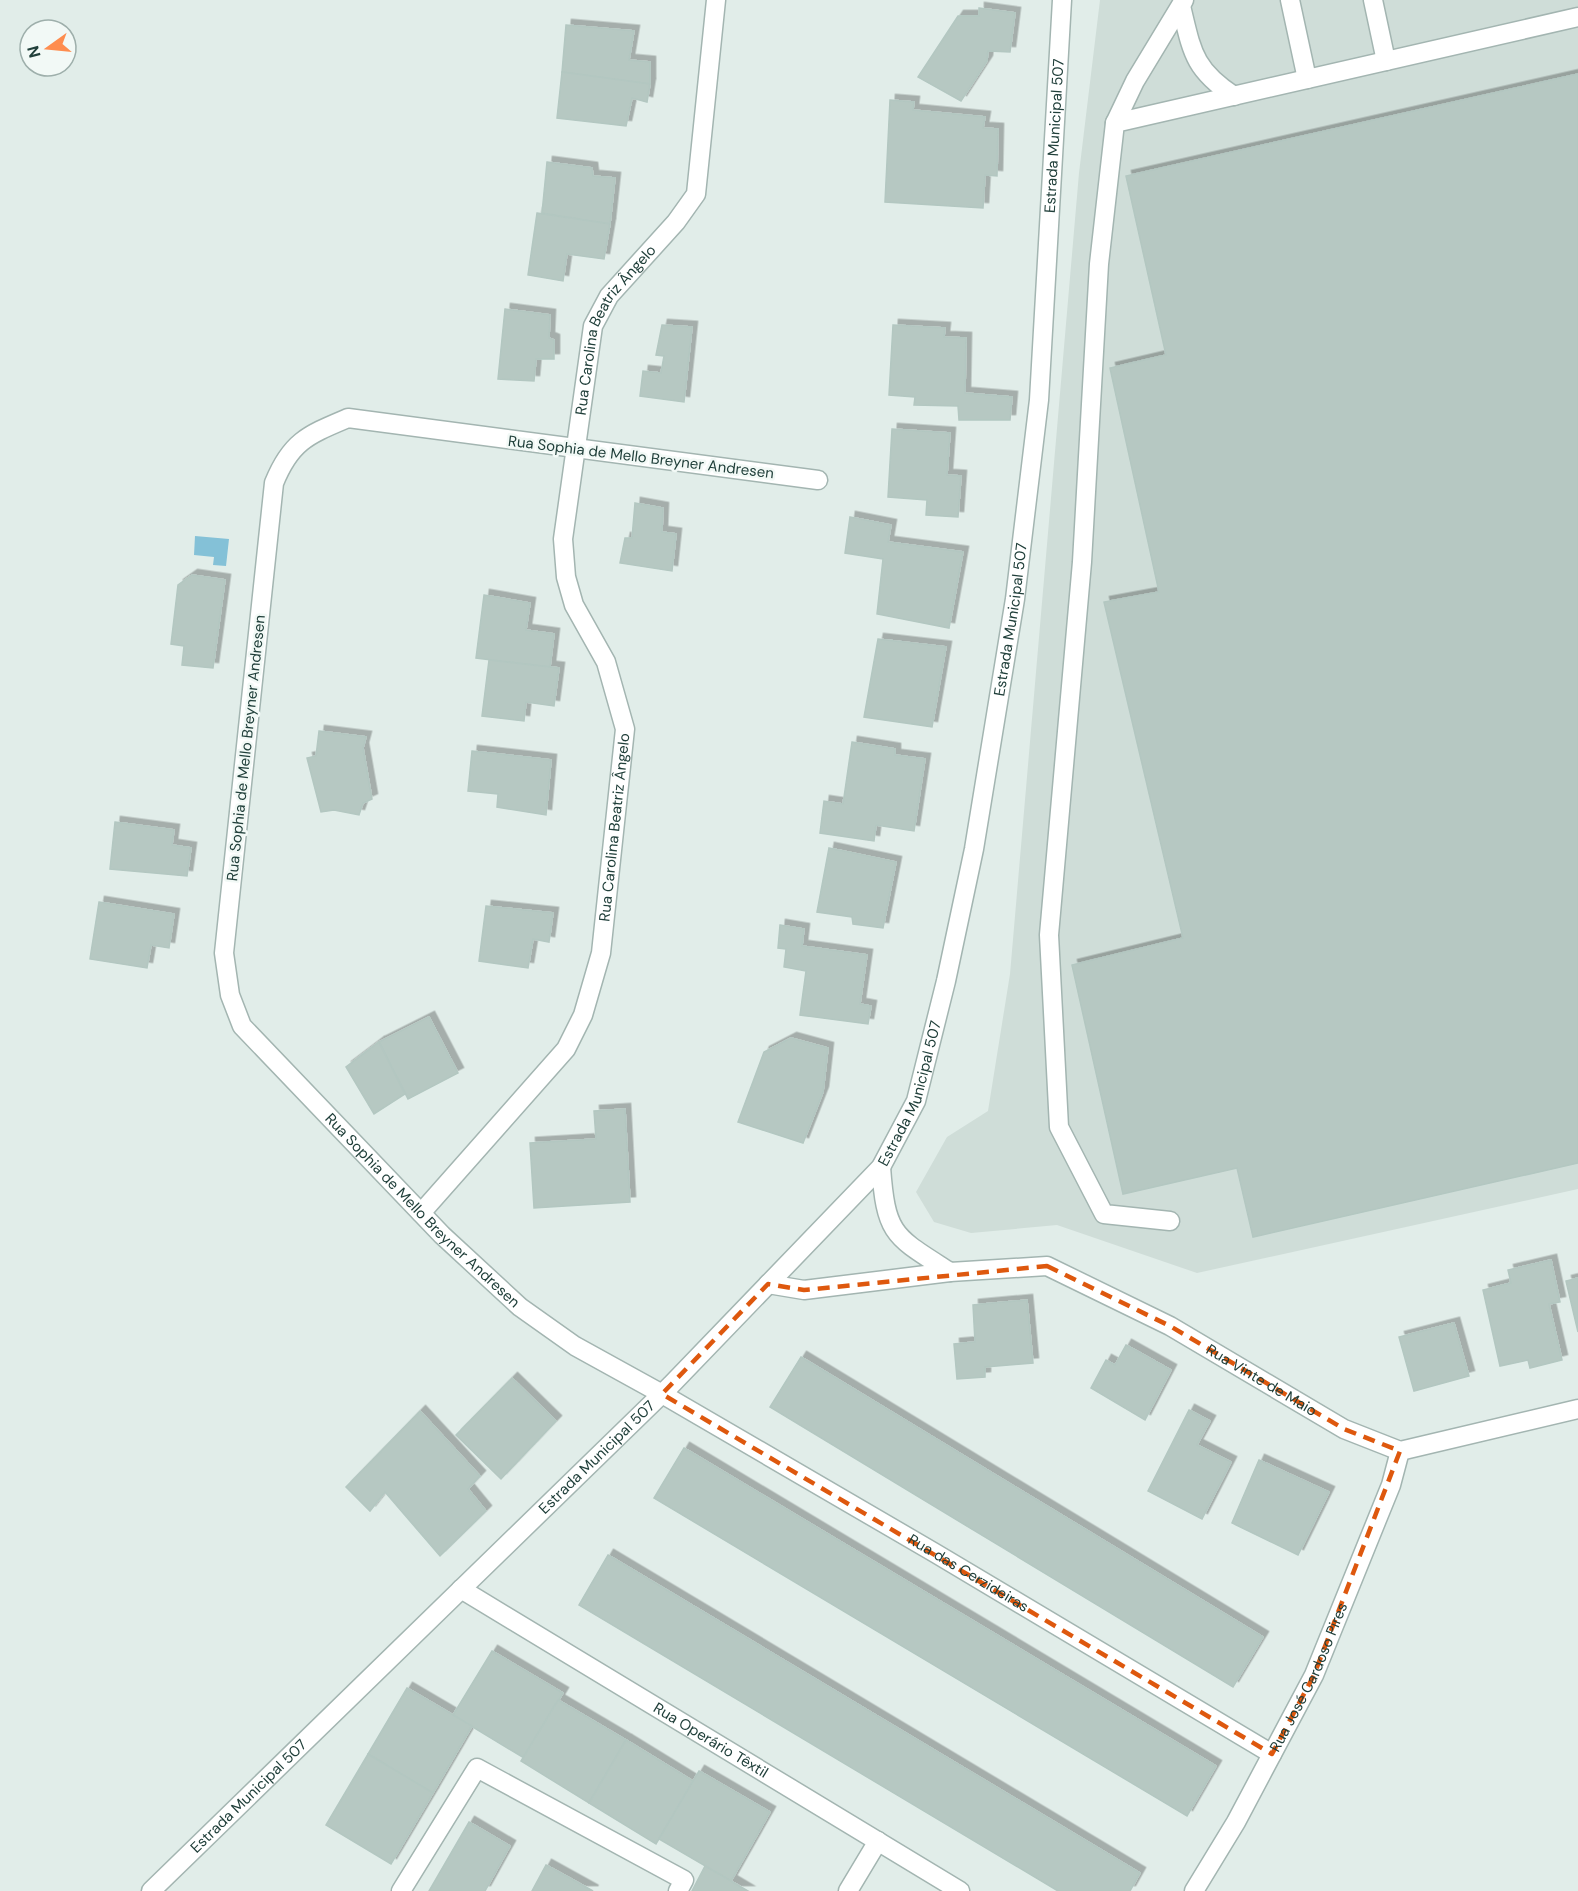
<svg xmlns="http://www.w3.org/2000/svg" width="1578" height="1891" viewBox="0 0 1578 1891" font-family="'DM Sans',sans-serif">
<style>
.built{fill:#cfddd8}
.water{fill:#84c1d7}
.building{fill:#b6c8c2;stroke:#b3c7c1;stroke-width:1.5;filter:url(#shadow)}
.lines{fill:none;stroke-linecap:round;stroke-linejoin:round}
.service-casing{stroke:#a3b5b1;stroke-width:21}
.minor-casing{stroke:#a3b5b1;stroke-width:21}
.tertiary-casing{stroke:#a3b5b1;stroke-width:21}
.service{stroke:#fff;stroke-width:18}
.minor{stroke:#fff;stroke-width:18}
.tertiary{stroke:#fff;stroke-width:18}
.marked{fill:none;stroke:#de580e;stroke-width:4.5;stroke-dasharray:12 8;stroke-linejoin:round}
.labels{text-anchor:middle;stroke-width:5;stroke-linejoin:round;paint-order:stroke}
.street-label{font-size:15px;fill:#203f3a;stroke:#f2f9f6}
</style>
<defs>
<filter id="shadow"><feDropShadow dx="5.5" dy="-5.5" stdDeviation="0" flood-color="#0004"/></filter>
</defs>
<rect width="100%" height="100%" fill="#e1ede9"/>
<path class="built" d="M 1100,0 L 1578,0 L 1578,1189 L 1197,1273 L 1057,1225 L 971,1233 L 934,1222 L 916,1192 L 947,1137 L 988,1111 L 1010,974 L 1079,173 Z"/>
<path class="water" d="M 195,536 L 229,539 L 226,566 L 213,565 L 214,557 L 194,555 Z"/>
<g class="building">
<path d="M 979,8 L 1015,13 L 1010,52 L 988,51 L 987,61 L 961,101 L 918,77 L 958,16 L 979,16 Z"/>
<path d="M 566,25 L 634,31 L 629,60 L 650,62 L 650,84 L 562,72 Z"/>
<path d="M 562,72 L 650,84 L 647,102 L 632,98 L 626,126 L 557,118 Z"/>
<path d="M 1578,74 L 1578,1163 L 1253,1237 L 1237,1168 L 1123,1194 L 1072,965 L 1183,938 L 1104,602 L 1159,592 L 1110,368 L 1166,355 L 1126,176 Z"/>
<path d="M 890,100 L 914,102 L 913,110 L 985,117 L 983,128 L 998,129 L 997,176 L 985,175 L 983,208 L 885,202 Z"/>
<path d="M 547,162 L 592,168 L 593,176 L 615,178 L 610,224 L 542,213 Z"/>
<path d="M 537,213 L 610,224 L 604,259 L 567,254 L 563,281 L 528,275 Z"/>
<path d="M 505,309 L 550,315 L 549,338 L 554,340 L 554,359 L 536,359 L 534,381 L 498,379 Z"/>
<path d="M 662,325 L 692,327 L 684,402 L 640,396 L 643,371 L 661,373 L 664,356 L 656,355 Z"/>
<path d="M 893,325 L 945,328 L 944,337 L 966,338 L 965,393 L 1012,397 L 1010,420 L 959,420 L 958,406 L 914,405 L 915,397 L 889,395 Z"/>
<path d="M 892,429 L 950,433 L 947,475 L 961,476 L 958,517 L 926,515 L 927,500 L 888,497 Z"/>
<path d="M 635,503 L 663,508 L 662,532 L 676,534 L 672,571 L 620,563 L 625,538 L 632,538 Z"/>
<path d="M 850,517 L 891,525 L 888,542 L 963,552 L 949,628 L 877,614 L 883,559 L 845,553 Z"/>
<path d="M 192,575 L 225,580 L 213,668 L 182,665 L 184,646 L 171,644 L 178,585 Z"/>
<path d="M 484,595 L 530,603 L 526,630 L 554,634 L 550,667 L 476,658 Z"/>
<path d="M 878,639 L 946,647 L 932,727 L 864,717 Z"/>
<path d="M 489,660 L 559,668 L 554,706 L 526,702 L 524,721 L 482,716 Z"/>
<path d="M 319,731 L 366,737 L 363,748 L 372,799 L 363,803 L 359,815 L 334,810 L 321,812 L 307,758 L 316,756 Z"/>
<path d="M 852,742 L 895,749 L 895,755 L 925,759 L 914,831 L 876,825 L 874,841 L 820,833 L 824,801 L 843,804 Z"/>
<path d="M 472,751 L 551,760 L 546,815 L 497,807 L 498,794 L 468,791 Z"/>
<path d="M 115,822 L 174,830 L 172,845 L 191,848 L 187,876 L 110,869 Z"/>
<path d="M 829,848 L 896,862 L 883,928 L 853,924 L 852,917 L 817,912 Z"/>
<path d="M 99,902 L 174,914 L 169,948 L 151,945 L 147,968 L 90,959 Z"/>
<path d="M 486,906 L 553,913 L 549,942 L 533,939 L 528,968 L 479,961 Z"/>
<path d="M 780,925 L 804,929 L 802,946 L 867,955 L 860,1004 L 871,1006 L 868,1024 L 800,1015 L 806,971 L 784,967 L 786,949 L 778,948 Z"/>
<path d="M 429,1017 L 458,1073 L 408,1099 L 379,1042 Z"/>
<path d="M 791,1038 L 828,1048 L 823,1092 L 803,1143 L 738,1122 L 764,1052 Z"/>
<path d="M 379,1042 L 405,1094 L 374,1114 L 346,1067 Z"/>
<path d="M 625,1109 L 630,1202 L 534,1208 L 530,1143 L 596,1139 L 594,1111 Z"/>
<path d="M 1551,1260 L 1560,1302 L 1549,1304 L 1562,1360 L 1530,1368 L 1528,1360 L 1500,1366 L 1483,1290 L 1511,1283 L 1508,1270 Z"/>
<path d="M 1578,1278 L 1578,1332 L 1566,1281 Z"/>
<path d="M 1027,1300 L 1033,1363 L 985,1367 L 985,1377 L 957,1379 L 954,1344 L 975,1342 L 973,1305 Z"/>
<path d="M 1454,1323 L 1469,1376 L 1414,1391 L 1399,1337 Z"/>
<path d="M 1126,1345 L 1171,1370 L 1145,1420 L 1091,1388 L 1106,1360 L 1115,1365 Z"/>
<path d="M 801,1357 L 1263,1637 L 1233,1687 L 770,1407 Z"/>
<path d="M 512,1378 L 556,1421 L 501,1479 L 456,1435 Z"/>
<path d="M 1189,1410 L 1210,1421 L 1197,1445 L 1231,1462 L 1202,1519 L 1148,1491 Z"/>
<path d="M 420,1411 L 480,1476 L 468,1489 L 486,1511 L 440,1556 L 385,1492 L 370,1511 L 346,1487 Z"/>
<path d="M 684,1448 L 1216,1766 L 1187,1816 L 654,1498 Z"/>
<path d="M 1259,1460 L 1329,1492 L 1298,1555 L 1232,1523 Z"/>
<path d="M 608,1555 L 1140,1873 L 1130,1891 L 1058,1891 L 579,1605 Z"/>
<path d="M 492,1651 L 563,1693 L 524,1758 L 453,1715 Z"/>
<path d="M 407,1688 L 472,1726 L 433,1793 L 368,1754 Z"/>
<path d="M 558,1700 L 626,1740 L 589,1803 L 521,1761 Z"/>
<path d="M 626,1740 L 693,1781 L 656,1844 L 589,1803 Z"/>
<path d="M 368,1754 L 433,1793 L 391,1864 L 326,1825 Z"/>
<path d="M 699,1771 L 770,1812 L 731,1881 L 659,1839 Z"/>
<path d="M 469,1822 L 510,1846 L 485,1891 L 429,1891 Z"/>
<path d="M 546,1865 L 593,1891 L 532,1891 Z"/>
<path d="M 705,1866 L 731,1881 L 748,1891 L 692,1891 Z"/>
</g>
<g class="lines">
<g class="service-casing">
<g id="service">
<path d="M 1290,0 L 1307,79"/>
<path d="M 1373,0 L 1386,61"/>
<path d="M 1181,6 C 1192,51 1193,69 1234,96"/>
<path d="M 1115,123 L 1135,81 L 1184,0"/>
<path d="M 1170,1221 L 1104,1214 L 1059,1127 L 1049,935 L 1082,562 L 1099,264 L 1115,123 L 1578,17"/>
</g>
</g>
<g class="minor-casing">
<g id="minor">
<path id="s1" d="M 818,480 L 348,418 C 308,435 291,441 274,483 L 224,953 L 230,995 L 242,1026 L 442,1235 L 520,1307 L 575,1346 L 662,1394 L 935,1553 L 1272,1754"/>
<path d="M 881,1167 C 886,1236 894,1236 950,1272"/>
<path id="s2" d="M 421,1213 L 566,1049 L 583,1015 L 601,953 L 625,729 L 606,662 L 574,605 L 566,577 L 563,539 L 593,326 L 609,296 L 676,222 L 696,194 L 716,0"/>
<path id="s3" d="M 768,1284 L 804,1290 L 950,1272 L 1047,1266 L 1170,1326 L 1344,1429 L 1400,1451 L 1578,1409"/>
<path id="s4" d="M 461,1589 L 960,1891"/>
<path d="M 401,1891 L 477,1768 L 684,1880 L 678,1891"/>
<path d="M 848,1891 L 878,1841"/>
<path id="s5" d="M 1194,1891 L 1236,1822 L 1314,1675 L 1391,1485 L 1400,1451"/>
</g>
</g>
<g class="tertiary-casing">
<g id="tertiary">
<path id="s6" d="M 151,1891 L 671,1385 L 881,1167 L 916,1101 L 946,981 L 974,849 L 1015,599 L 1039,400 L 1062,0"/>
</g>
</g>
<use href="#service" class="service"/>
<use href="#minor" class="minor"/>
<use href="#tertiary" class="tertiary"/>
</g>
<path class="marked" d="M 1047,1266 L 1170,1326 L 1344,1429 L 1400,1451 L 1314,1675 L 1272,1754 L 662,1394 L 768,1284 L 804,1290 Z"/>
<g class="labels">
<g class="street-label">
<text dy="5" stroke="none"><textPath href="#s6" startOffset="2080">Estrada Municipal 507</textPath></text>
<text dy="5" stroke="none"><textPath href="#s2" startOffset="969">Rua Carolina Beatriz Ângelo</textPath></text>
<text transform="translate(641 457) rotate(7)" y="5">Rua Sophia de Mello Breyner Andresen</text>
<text dy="5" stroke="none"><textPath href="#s6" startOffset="1594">Estrada Municipal 507</textPath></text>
<text transform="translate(246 748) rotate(-84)" y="5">Rua Sophia de Mello Breyner Andresen</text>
<text dy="5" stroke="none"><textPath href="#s2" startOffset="448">Rua Carolina Beatriz Ângelo</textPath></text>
<text dy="5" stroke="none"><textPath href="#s6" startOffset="1108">Estrada Municipal 507</textPath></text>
<text dy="5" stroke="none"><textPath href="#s1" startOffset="1383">Rua Sophia de Mello Breyner Andresen</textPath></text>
<text dy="5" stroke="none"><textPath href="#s3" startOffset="524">Rua Vinte de Maio</textPath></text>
<text dy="5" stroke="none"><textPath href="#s6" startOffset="622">Estrada Municipal 507</textPath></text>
<text dy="5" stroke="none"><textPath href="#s1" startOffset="2042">Rua das Cerzideiras</textPath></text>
<text dy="5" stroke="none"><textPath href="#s5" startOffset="243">Rua José Cardoso Pires</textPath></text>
<text dy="5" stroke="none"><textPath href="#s4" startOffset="292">Rua Operário Têxtil</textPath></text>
<text dy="5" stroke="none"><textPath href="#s6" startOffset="136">Estrada Municipal 507</textPath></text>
</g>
</g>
<g transform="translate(48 48) rotate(255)"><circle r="28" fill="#f2f9f6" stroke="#9eafab" stroke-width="1.5"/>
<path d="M0-4.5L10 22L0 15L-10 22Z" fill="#fe8d4f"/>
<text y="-9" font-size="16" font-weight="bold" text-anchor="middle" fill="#203f3a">N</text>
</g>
</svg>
